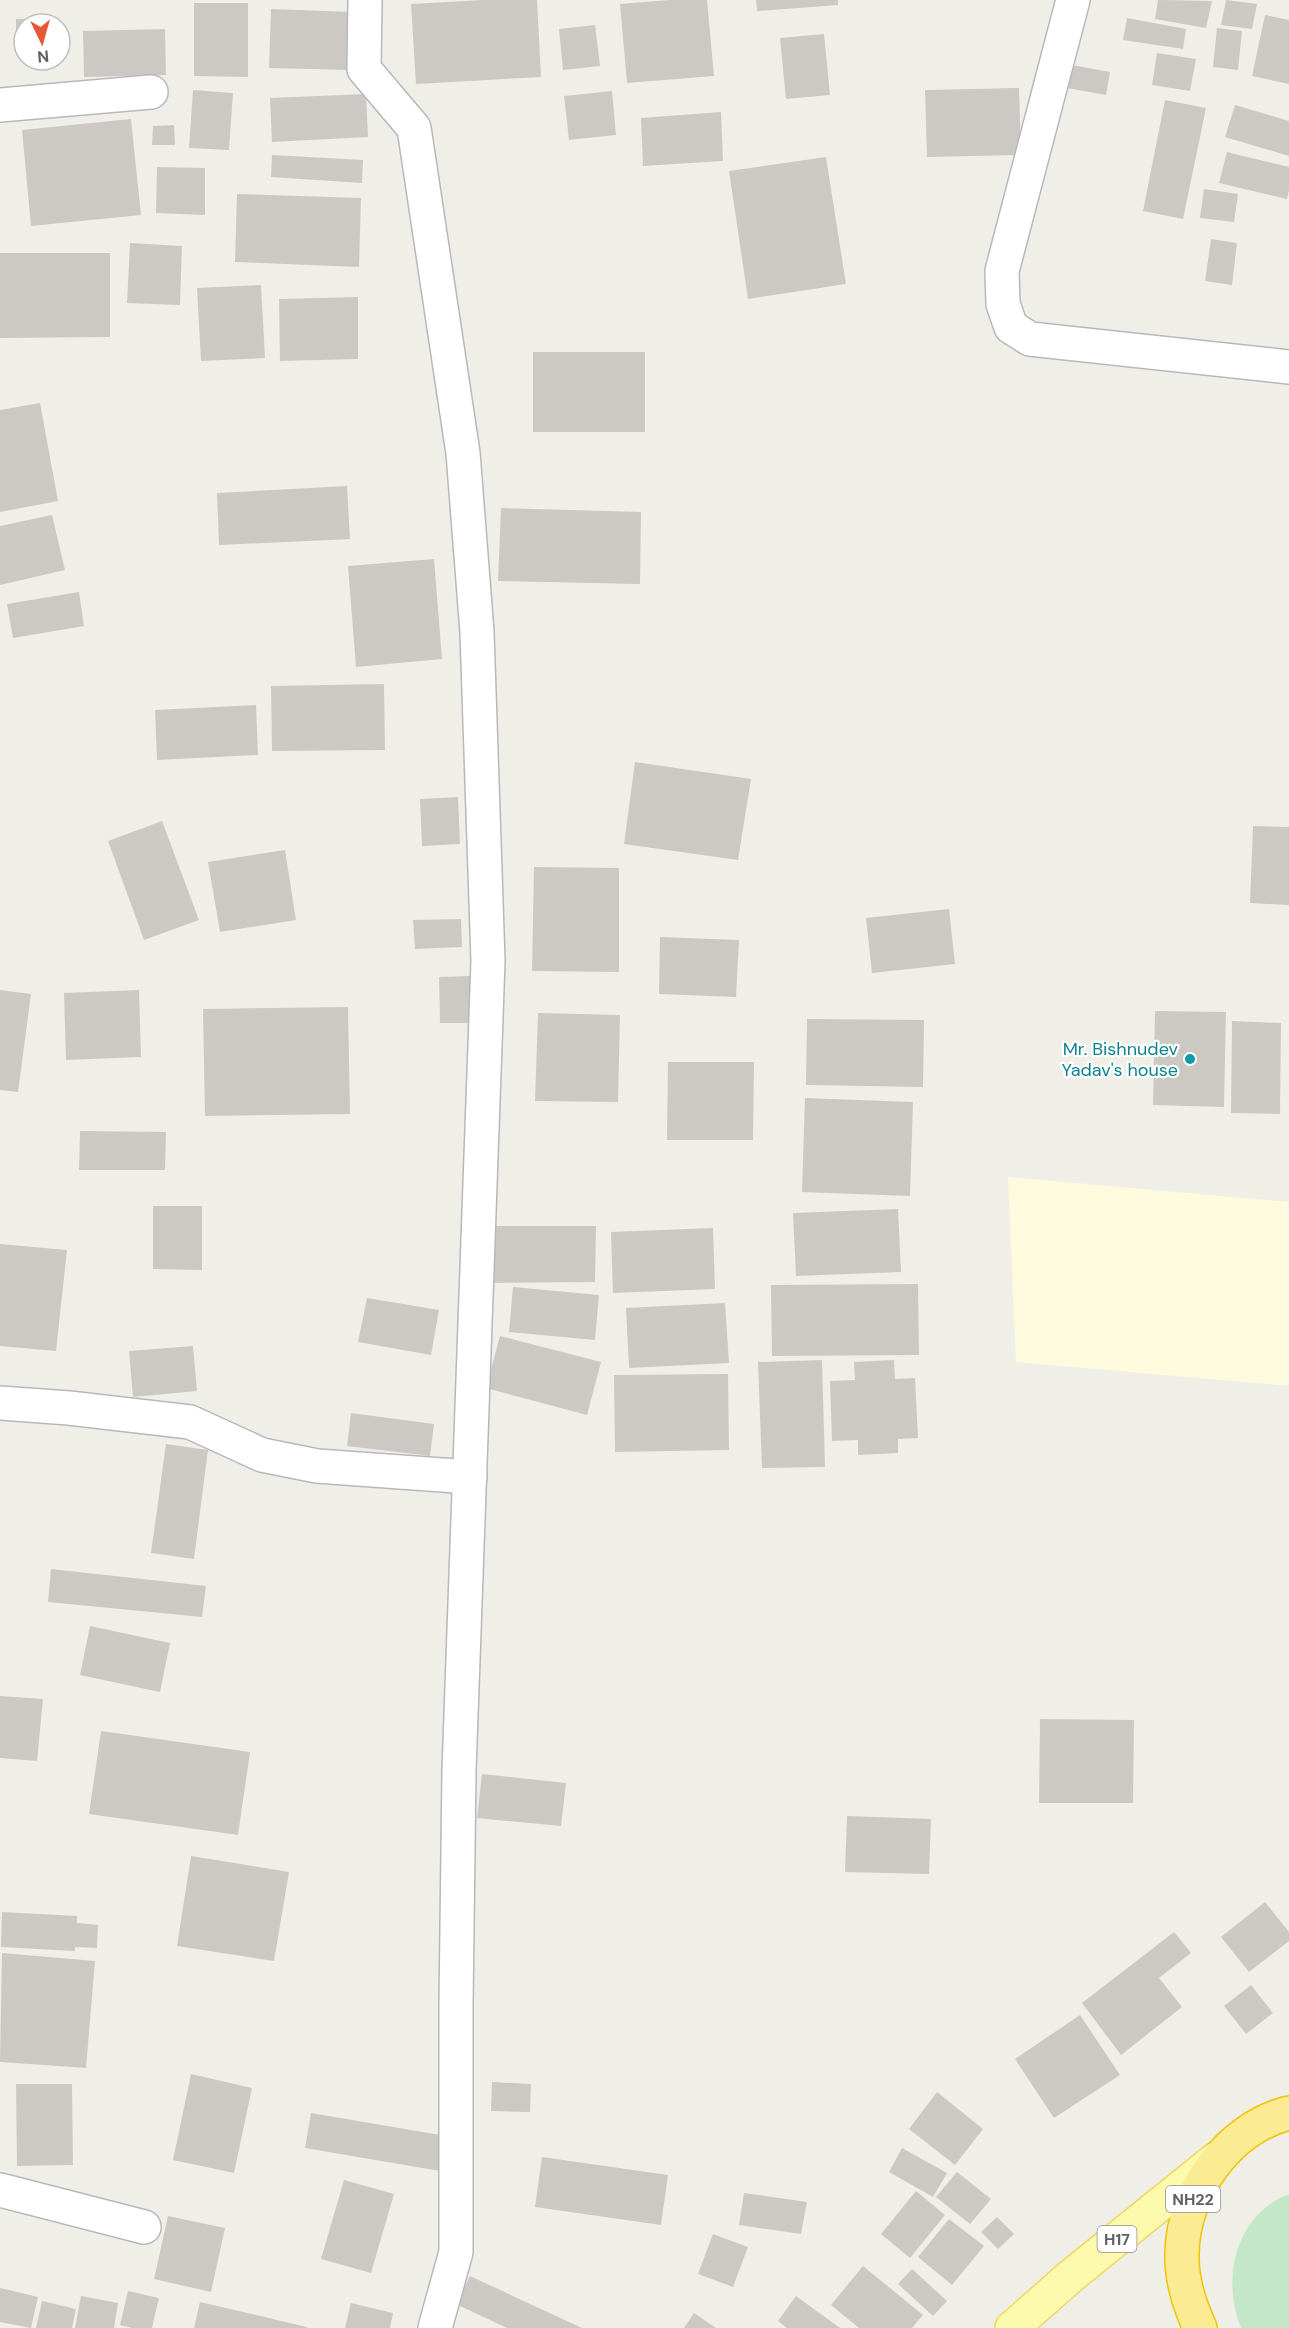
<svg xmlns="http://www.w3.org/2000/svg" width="1289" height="2328" viewBox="0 0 1289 2328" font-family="'DM Sans',sans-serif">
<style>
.commercial{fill:#fdfade}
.green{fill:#c4e7c8}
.building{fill:#ccc9c4}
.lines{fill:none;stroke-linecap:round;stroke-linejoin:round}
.street-casing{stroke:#b7b8bd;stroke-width:36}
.primary-casing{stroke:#efd761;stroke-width:36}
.highway-casing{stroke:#f1c305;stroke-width:36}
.street{stroke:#fff;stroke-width:33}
.primary{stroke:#fdfaae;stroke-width:33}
.highway{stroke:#fbec93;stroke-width:33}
.culture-dot{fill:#0f9aa8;stroke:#fff;stroke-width:2}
.labels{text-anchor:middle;stroke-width:4.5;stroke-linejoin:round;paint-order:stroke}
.shield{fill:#fff;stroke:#8e9094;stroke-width:1.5}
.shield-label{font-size:16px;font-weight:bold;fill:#5e6166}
.culture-label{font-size:18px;fill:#0d838f;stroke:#fff;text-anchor:end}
</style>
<rect width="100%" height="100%" fill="#f0efe7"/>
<path class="commercial" d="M 1008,1177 L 1289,1202 L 1289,1386 L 1016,1362 Z"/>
<path class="green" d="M 1289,2194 L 1289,2328 L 1241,2328 C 1221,2278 1235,2215 1289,2194 Z"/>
<g class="building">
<path d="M 483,0 L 537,0 L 541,77 L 416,84 L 411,4 Z"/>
<path d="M 670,0 L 707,0 L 714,76 L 627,83 L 620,4 Z"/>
<path d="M 756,0 L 838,0 L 838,5 L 757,11 Z"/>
<path d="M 1158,0 L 1212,1 L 1206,28 L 1155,19 Z"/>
<path d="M 1226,0 L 1257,4 L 1252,29 L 1221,25 Z"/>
<path d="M 194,3 L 248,3 L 248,77 L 194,76 Z"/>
<path d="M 271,9 L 353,12 L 351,70 L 269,68 Z"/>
<path d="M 1265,15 L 1289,20 L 1289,84 L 1252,76 Z"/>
<path d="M 1127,18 L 1186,29 L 1183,49 L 1123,40 Z"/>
<path d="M 16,19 L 39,19 L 39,24 L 24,24 L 24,42 L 16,42 Z"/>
<path d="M 595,25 L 600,66 L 563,70 L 559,29 Z"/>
<path d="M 1217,28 L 1242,31 L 1238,70 L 1213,67 Z"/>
<path d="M 165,29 L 166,75 L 84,77 L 83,31 Z"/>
<path d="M 824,34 L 830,95 L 786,99 L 780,38 Z"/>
<path d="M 1157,53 L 1196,59 L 1190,91 L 1152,85 Z"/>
<path d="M 1072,65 L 1110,72 L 1106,95 L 1067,88 Z"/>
<path d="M 1019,88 L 1021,155 L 927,157 L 925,90 Z"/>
<path d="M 193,90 L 233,93 L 229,150 L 189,148 Z"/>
<path d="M 612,91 L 616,135 L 569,140 L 564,96 Z"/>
<path d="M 366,94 L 368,137 L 272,142 L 270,98 Z"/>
<path d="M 1165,100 L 1206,108 L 1183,219 L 1143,211 Z"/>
<path d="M 1235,105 L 1289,121 L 1289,156 L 1225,137 Z"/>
<path d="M 721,112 L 723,161 L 643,166 L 641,118 Z"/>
<path d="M 131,119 L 141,215 L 31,226 L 22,130 Z"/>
<path d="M 174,125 L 175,145 L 152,145 L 153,126 Z"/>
<path d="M 1227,152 L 1289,167 L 1289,190 L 1287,199 L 1219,183 Z"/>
<path d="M 272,155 L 363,160 L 362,183 L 271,177 Z"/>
<path d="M 826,157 L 846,284 L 748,299 L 729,171 Z"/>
<path d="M 157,167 L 205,168 L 205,215 L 156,213 Z"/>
<path d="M 1204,189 L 1238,194 L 1234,222 L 1200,218 Z"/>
<path d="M 237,194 L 361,198 L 359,267 L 235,262 Z"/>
<path d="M 1211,239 L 1237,243 L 1232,285 L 1205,281 Z"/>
<path d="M 130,243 L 182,246 L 180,305 L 127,303 Z"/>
<path d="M 0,253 L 110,253 L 110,337 L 0,338 Z"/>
<path d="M 261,285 L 265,358 L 201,361 L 197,288 Z"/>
<path d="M 358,297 L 358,359 L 280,361 L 279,299 Z"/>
<rect x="533" y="352" width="112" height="80"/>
<path d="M 40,403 L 58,501 L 0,512 L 0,410 Z"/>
<path d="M 347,486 L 350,539 L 219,545 L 217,493 Z"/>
<path d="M 501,508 L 641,512 L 640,584 L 498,581 Z"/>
<path d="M 52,515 L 65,570 L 0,585 L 0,526 Z"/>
<path d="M 434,559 L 442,659 L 356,667 L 348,566 Z"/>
<path d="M 79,592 L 84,626 L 13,638 L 7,604 Z"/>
<path d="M 384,684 L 385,750 L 272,751 L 271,686 Z"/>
<path d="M 256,705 L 258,755 L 157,760 L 155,710 Z"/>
<path d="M 635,762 L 751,779 L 738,860 L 624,844 Z"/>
<path d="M 458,797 L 460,844 L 422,846 L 420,799 Z"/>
<path d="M 162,821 L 199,920 L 144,940 L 108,841 Z"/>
<path d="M 1253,826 L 1289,827 L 1289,905 L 1250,903 Z"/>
<path d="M 285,850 L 296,920 L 220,932 L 208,862 Z"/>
<path d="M 534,867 L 619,868 L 619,972 L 532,971 Z"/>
<path d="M 949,909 L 955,964 L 872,973 L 866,918 Z"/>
<path d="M 461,919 L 462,947 L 415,949 L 413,920 Z"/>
<path d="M 660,937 L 739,940 L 736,997 L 659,994 Z"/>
<path d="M 470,976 L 470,1023 L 440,1023 L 439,977 Z"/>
<path d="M 0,990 L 31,994 L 18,1092 L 0,1090 Z"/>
<path d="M 139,990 L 141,1057 L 66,1060 L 64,993 Z"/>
<path d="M 348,1007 L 350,1114 L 205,1116 L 203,1009 Z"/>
<path d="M 1155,1011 L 1226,1012 L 1224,1107 L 1153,1105 Z"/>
<path d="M 538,1013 L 620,1015 L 618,1102 L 535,1101 Z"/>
<path d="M 807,1019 L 924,1020 L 923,1087 L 806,1085 Z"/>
<path d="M 1232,1021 L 1281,1023 L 1280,1114 L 1231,1113 Z"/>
<path d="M 668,1062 L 754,1062 L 753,1140 L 667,1140 Z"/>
<path d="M 805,1098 L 913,1102 L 910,1196 L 802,1192 Z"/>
<path d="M 80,1131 L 166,1132 L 165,1170 L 79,1170 Z"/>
<path d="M 153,1206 L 202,1206 L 202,1270 L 153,1269 Z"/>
<path d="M 898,1209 L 901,1272 L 796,1276 L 793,1213 Z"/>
<path d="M 491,1226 L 596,1226 L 595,1282 L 491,1283 Z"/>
<path d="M 713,1228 L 715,1289 L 613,1293 L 611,1232 Z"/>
<path d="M 0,1244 L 67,1250 L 56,1351 L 0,1346 Z"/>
<path d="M 918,1284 L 919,1355 L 772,1356 L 771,1285 Z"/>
<path d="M 513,1287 L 599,1295 L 595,1340 L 509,1332 Z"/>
<path d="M 367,1298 L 439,1310 L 431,1355 L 358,1342 Z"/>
<path d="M 725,1303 L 729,1363 L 629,1368 L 626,1308 Z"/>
<path d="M 500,1336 L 601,1362 L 587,1415 L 486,1388 Z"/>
<path d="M 193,1346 L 197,1391 L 133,1397 L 129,1351 Z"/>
<path d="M 822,1360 L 825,1467 L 762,1468 L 758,1362 Z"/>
<path d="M 894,1360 L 895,1379 L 915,1378 L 918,1438 L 898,1439 L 898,1453 L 858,1455 L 858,1440 L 832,1441 L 830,1381 L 855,1380 L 854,1362 Z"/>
<path d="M 728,1374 L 729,1450 L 615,1452 L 614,1375 Z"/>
<path d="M 351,1413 L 434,1424 L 430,1456 L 347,1446 Z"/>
<path d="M 166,1444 L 208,1450 L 194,1559 L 151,1553 Z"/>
<path d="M 51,1569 L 206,1586 L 202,1617 L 48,1602 Z"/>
<path d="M 90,1626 L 170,1643 L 160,1692 L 80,1675 Z"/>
<path d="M 0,1696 L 43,1699 L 37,1761 L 0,1758 Z"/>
<path d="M 1040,1719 L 1134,1720 L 1133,1803 L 1039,1803 Z"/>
<path d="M 101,1731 L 250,1752 L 238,1835 L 89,1814 Z"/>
<path d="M 482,1774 L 566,1783 L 561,1826 L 477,1818 Z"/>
<path d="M 847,1816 L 931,1819 L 929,1874 L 845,1872 Z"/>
<path d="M 191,1856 L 289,1872 L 274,1961 L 177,1946 Z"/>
<path d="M 1265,1902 L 1289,1932 L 1289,1941 L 1249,1972 L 1221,1937 Z"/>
<path d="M 2,1912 L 77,1916 L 77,1923 L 98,1925 L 97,1948 L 75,1947 L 75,1951 L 1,1947 Z"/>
<path d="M 1174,1932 L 1191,1953 L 1159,1978 L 1182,2007 L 1121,2055 L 1082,2003 Z"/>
<path d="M 2,1953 L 95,1961 L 86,2068 L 0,2062 Z"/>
<path d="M 1251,1985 L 1273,2013 L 1246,2034 L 1224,2006 Z"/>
<path d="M 1080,2015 L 1120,2075 L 1054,2118 L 1015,2059 Z"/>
<path d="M 191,2074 L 252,2088 L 234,2173 L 173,2160 Z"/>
<path d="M 492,2082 L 531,2084 L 530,2112 L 491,2111 Z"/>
<path d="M 16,2084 L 72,2084 L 73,2165 L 17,2166 Z"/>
<path d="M 937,2092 L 983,2129 L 955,2165 L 909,2129 Z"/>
<path d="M 311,2113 L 452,2137 L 446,2172 L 305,2148 Z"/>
<path d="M 902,2148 L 947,2173 L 933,2197 L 889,2172 Z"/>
<path d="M 542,2157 L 668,2175 L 661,2225 L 535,2207 Z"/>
<path d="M 957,2172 L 991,2199 L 970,2224 L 936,2197 Z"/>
<path d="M 344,2180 L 394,2194 L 371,2273 L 321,2259 Z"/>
<path d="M 916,2191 L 945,2215 L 910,2258 L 881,2234 Z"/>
<path d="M 744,2193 L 807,2202 L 801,2234 L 739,2225 Z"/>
<path d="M 168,2216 L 225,2228 L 211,2292 L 154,2279 Z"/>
<path d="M 997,2217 L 1014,2234 L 998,2249 L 981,2232 Z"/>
<path d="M 949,2219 L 984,2246 L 952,2285 L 918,2257 Z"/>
<path d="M 713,2234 L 748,2247 L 733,2287 L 698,2274 Z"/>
<path d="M 863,2266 L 923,2315 L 912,2328 L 859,2328 L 831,2305 Z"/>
<path d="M 912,2269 L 947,2301 L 933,2316 L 898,2284 Z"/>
<path d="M 470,2276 L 582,2328 L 507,2328 L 456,2304 Z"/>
<path d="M 0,2288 L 38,2297 L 31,2328 L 0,2322 Z"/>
<path d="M 128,2291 L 159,2298 L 152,2328 L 132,2328 L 120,2325 Z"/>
<path d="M 81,2296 L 118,2303 L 114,2328 L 75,2328 Z"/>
<path d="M 796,2296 L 840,2328 L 787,2328 L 778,2321 Z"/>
<path d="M 42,2301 L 76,2309 L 72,2328 L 36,2328 Z"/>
<path d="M 200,2302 L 307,2327 L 307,2328 L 194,2328 Z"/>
<path d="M 351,2303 L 393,2313 L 390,2328 L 345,2328 Z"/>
<path d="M 694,2313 L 716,2328 L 684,2328 Z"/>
</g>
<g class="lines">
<g class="street-casing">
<g id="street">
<path d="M 365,0 L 364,69 L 414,128 L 463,453 L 477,632 L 488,961 L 459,1771 L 456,2005 L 456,2252 L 435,2328"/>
<path d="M 1073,0 L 1002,271 L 1003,304 L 1011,327 L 1030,339 L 1289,367"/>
<path d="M 0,105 L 151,92"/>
<path d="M 0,1403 L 69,1408 L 190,1422 L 262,1455 L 317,1466 L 470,1477"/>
<path d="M 0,2190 L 144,2227"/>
</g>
</g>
<g class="primary-casing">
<path id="primary" d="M 1012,2328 L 1071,2276 L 1216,2159"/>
</g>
<g class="highway-casing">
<path id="highway" d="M 1200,2328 C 1189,2304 1181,2279 1182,2253 C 1183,2192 1228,2128 1289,2113"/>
</g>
<use href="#street" class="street"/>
<use href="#primary" class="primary"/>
<use href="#highway" class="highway"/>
</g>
<circle class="culture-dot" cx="1190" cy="1059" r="6"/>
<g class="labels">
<g class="shield">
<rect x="1166" y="2186" width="54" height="26" rx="4.5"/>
<rect x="1097.5" y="2226" width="39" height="26" rx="4.5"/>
</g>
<g class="shield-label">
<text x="1193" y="2205">NH22</text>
<text x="1117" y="2245">H17</text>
</g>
<g class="culture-label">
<text x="1178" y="1055">Mr. Bishnudev<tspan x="1178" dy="21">Yadav's house</tspan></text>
</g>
</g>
<g transform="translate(42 42) rotate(175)"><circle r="28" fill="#ffffff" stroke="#bfc0c2" stroke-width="1.5"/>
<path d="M0-4.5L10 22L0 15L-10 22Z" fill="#e65836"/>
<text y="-9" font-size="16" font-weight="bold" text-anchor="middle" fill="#5e6166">N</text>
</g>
</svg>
